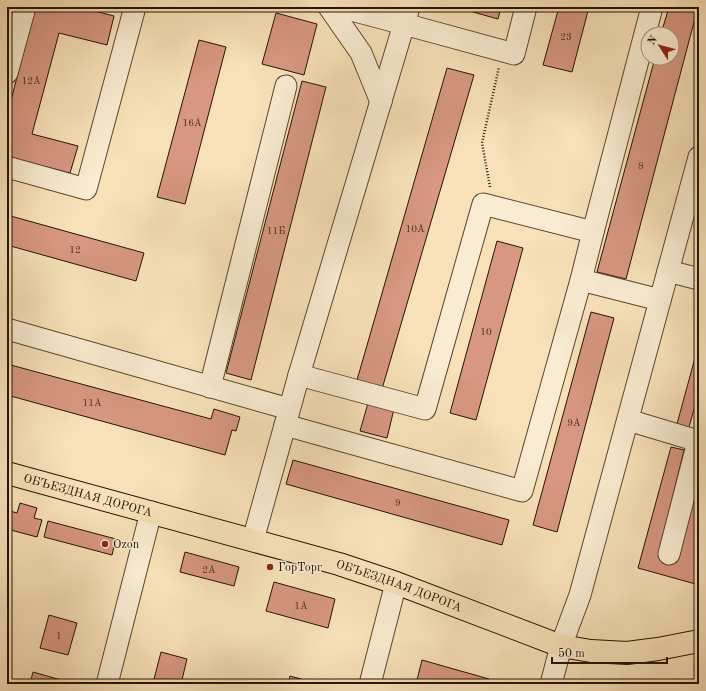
<svg xmlns="http://www.w3.org/2000/svg" width="706" height="691" viewBox="0 0 706 691" font-family="'Old Standard TT',serif">
<style>
.building{fill:#d79782;stroke:#271300}
.lines{fill:none;stroke-linecap:round;stroke-linejoin:round}
.minor-casing{stroke:#5b462e;stroke-width:23}
.major-casing{stroke:#271300;stroke-width:24}
.path{stroke:#271300;stroke-width:2.5;stroke-dasharray:1 2;stroke-linecap:butt}
.minor{stroke:#faecd2;stroke-width:21}
.major{stroke:#f8e1b9;stroke-width:22}
.poi-dot{fill:#8f2418;stroke:#faecd2;stroke-width:1.5}
.labels{text-anchor:middle;stroke-width:3;stroke-linejoin:round;paint-order:stroke}
.number-label{font-size:10px;fill:#533420}
.street-label{font-size:12px;fill:#271300;stroke:#faecd2}
.poi-label{font-size:12px;fill:#271300;stroke:#faecd2;text-anchor:start}
</style>
<rect width="100%" height="100%" fill="#f8e1b9"/>
<filter id="stains"><feTurbulence type="fractalNoise" baseFrequency=".005" numOctaves="4"/><feColorMatrix values="0 0 0 0 .2 0 0 0 0 .09 0 0 0 0 .02 0 0 0 .5 -.17"/></filter>
<radialGradient id="worn" r=".72"><stop offset=".6" stop-color="#630" stop-opacity="0"/><stop offset="1" stop-color="#630" stop-opacity=".3"/></radialGradient>
<g class="building">
<path d="M 35,7 L 79,7 L 114,16 L 107,45 L 59,33 L 32,134 L 78,146 L 70,173 L 7,157 L 7,116 Z"/>
<path d="M 455,7 L 501,7 L 498,19 Z"/>
<path d="M 559,7 L 589,7 L 572,72 L 543,65 Z"/>
<path d="M 669,7 L 698,7 L 626,279 L 597,272 L 655,58 L 672,58 L 672,34 L 661,34 Z"/>
<path d="M 276,13 L 317,24 L 304,75 L 262,64 Z"/>
<path d="M 199,40 L 226,47 L 185,204 L 157,197 Z"/>
<path d="M 447,68 L 474,75 L 382,389 L 357,380 Z"/>
<path d="M 302,81 L 326,87 L 251,380 L 226,373 Z"/>
<path d="M 7,215 L 144,253 L 136,281 L 7,245 Z"/>
<path d="M 497,241 L 523,248 L 476,420 L 450,413 Z"/>
<path d="M 591,312 L 614,318 L 557,532 L 533,525 Z"/>
<path d="M 699,343 L 699,391 L 689,427 L 677,424 Z"/>
<path d="M 7,364 L 211,419 L 214,409 L 240,417 L 236,431 L 232,430 L 225,455 L 7,395 Z"/>
<path d="M 368,403 L 394,409 L 387,438 L 360,431 Z"/>
<path d="M 671,447 L 684,450 L 658,557 L 676,562 L 699,470 L 699,585 L 638,568 Z"/>
<path d="M 293,460 L 509,520 L 502,545 L 286,484 Z"/>
<path d="M 20,503 L 37,508 L 34,518 L 42,520 L 37,537 L 7,529 L 7,521 L 10,511 L 17,513 Z"/>
<path d="M 48,521 L 116,539 L 112,555 L 44,537 Z"/>
<path d="M 185,552 L 239,567 L 234,586 L 180,572 Z"/>
<path d="M 274,582 L 335,599 L 328,628 L 266,611 Z"/>
<path d="M 49,615 L 77,623 L 68,655 L 40,648 Z"/>
<path d="M 161,652 L 187,659 L 181,684 L 153,683 Z"/>
<path d="M 422,660 L 489,679 L 488,684 L 416,684 Z"/>
<path d="M 33,672 L 61,680 L 60,684 L 30,684 Z"/>
<path d="M 290,676 L 319,684 L 288,684 Z"/>
</g>
<g class="lines">
<g class="minor-casing">
<g id="minor">
<path d="M 329,7 L 361,53 L 381,102"/>
<path d="M 409,7 L 404,24 L 514,54 L 526,7"/>
<path d="M 7,73 L 25,7"/>
<path d="M 7,167 L 86,189 L 135,7"/>
<path d="M 593,232 L 652,7"/>
<path d="M 668,271 L 699,279"/>
<path d="M 7,329 L 289,409"/>
<path d="M 299,375 L 425,409 L 483,204 L 593,232 L 581,280 L 660,300"/>
<path d="M 210,387 L 286,86"/>
<path d="M 628,420 L 698,441"/>
<path d="M 285,425 L 522,491 L 581,280"/>
<path d="M 253,540 L 299,375 L 404,24 L 340,7"/>
<path d="M 669,554 L 699,438"/>
<path d="M 107,684 L 151,512"/>
<path d="M 370,684 L 396,583"/>
<path d="M 551,684 L 561,646 L 580,595 L 699,157"/>
</g>
</g>
<g class="major-casing">
<g id="major">
<path id="s1" d="M 7,473 L 339,564 L 396,583 L 561,646 L 591,651 L 627,653 L 658,649 L 699,641"/>
</g>
</g>
<path class="path" d="M 490,187 L 482,143 L 499,67"/>
<use href="#minor" class="minor"/>
<use href="#major" class="major"/>
</g>
<g class="poi-dot">
<circle cx="105" cy="544" r="4"/>
<circle cx="270" cy="567" r="4"/>
</g>
<g class="labels">
<g class="number-label">
<text x="566" y="40">23</text>
<text x="31" y="84">12А</text>
<text x="192" y="126">16А</text>
<text x="641" y="169">8</text>
<text x="415" y="232">10А</text>
<text x="276" y="234">11Б</text>
<text x="75" y="253">12</text>
<text x="486" y="335">10</text>
<text x="92" y="406">11А</text>
<text x="574" y="426">9А</text>
<text x="398" y="506">9</text>
<text x="209" y="573">2А</text>
<text x="301" y="609">1А</text>
<text x="59" y="639">1</text>
</g>
<g class="street-label">
<text dy="4" stroke="none"><textPath href="#s1" startOffset="84">ОБЪЕЗДНАЯ ДОРОГА</textPath></text>
<text dy="4" stroke="none"><textPath href="#s1" startOffset="408">ОБЪЕЗДНАЯ ДОРОГА</textPath></text>
</g>
<g class="poi-label">
<text x="113" y="548">Ozon</text>
<text x="278" y="571">ГорТорг</text>
</g>
</g>
<rect width="706" height="691" fill="none" stroke="#f8e1b9" stroke-width="24"/>
<rect x="8" y="8" width="690" height="675" fill="none" stroke="#271300" stroke-width="2"/>
<rect x="12" y="12" width="682" height="667" fill="none" stroke="#271300"/>
<g transform="translate(660 46) rotate(306)"><circle r="19" fill="#faecd2" stroke="#a6957e"/>
<path d="M0-3L7 15L0 10L-7 15Z" fill="#8f2418"/>
<text y="-6" font-size="11" font-weight="bold" text-anchor="middle" fill="#271300">N</text>
</g>
<path d="M552 657v6h115v-6" fill="none" stroke="#271300" stroke-width="2"/>
<text x="558" y="657" font-size="12" fill="#271300" stroke="#faecd2" stroke-width="3" paint-order="stroke">50 m</text>
<rect width="100%" height="100%" filter="url(#stains)"/>
<rect width="100%" height="100%" fill="url(#worn)"/>
</svg>
